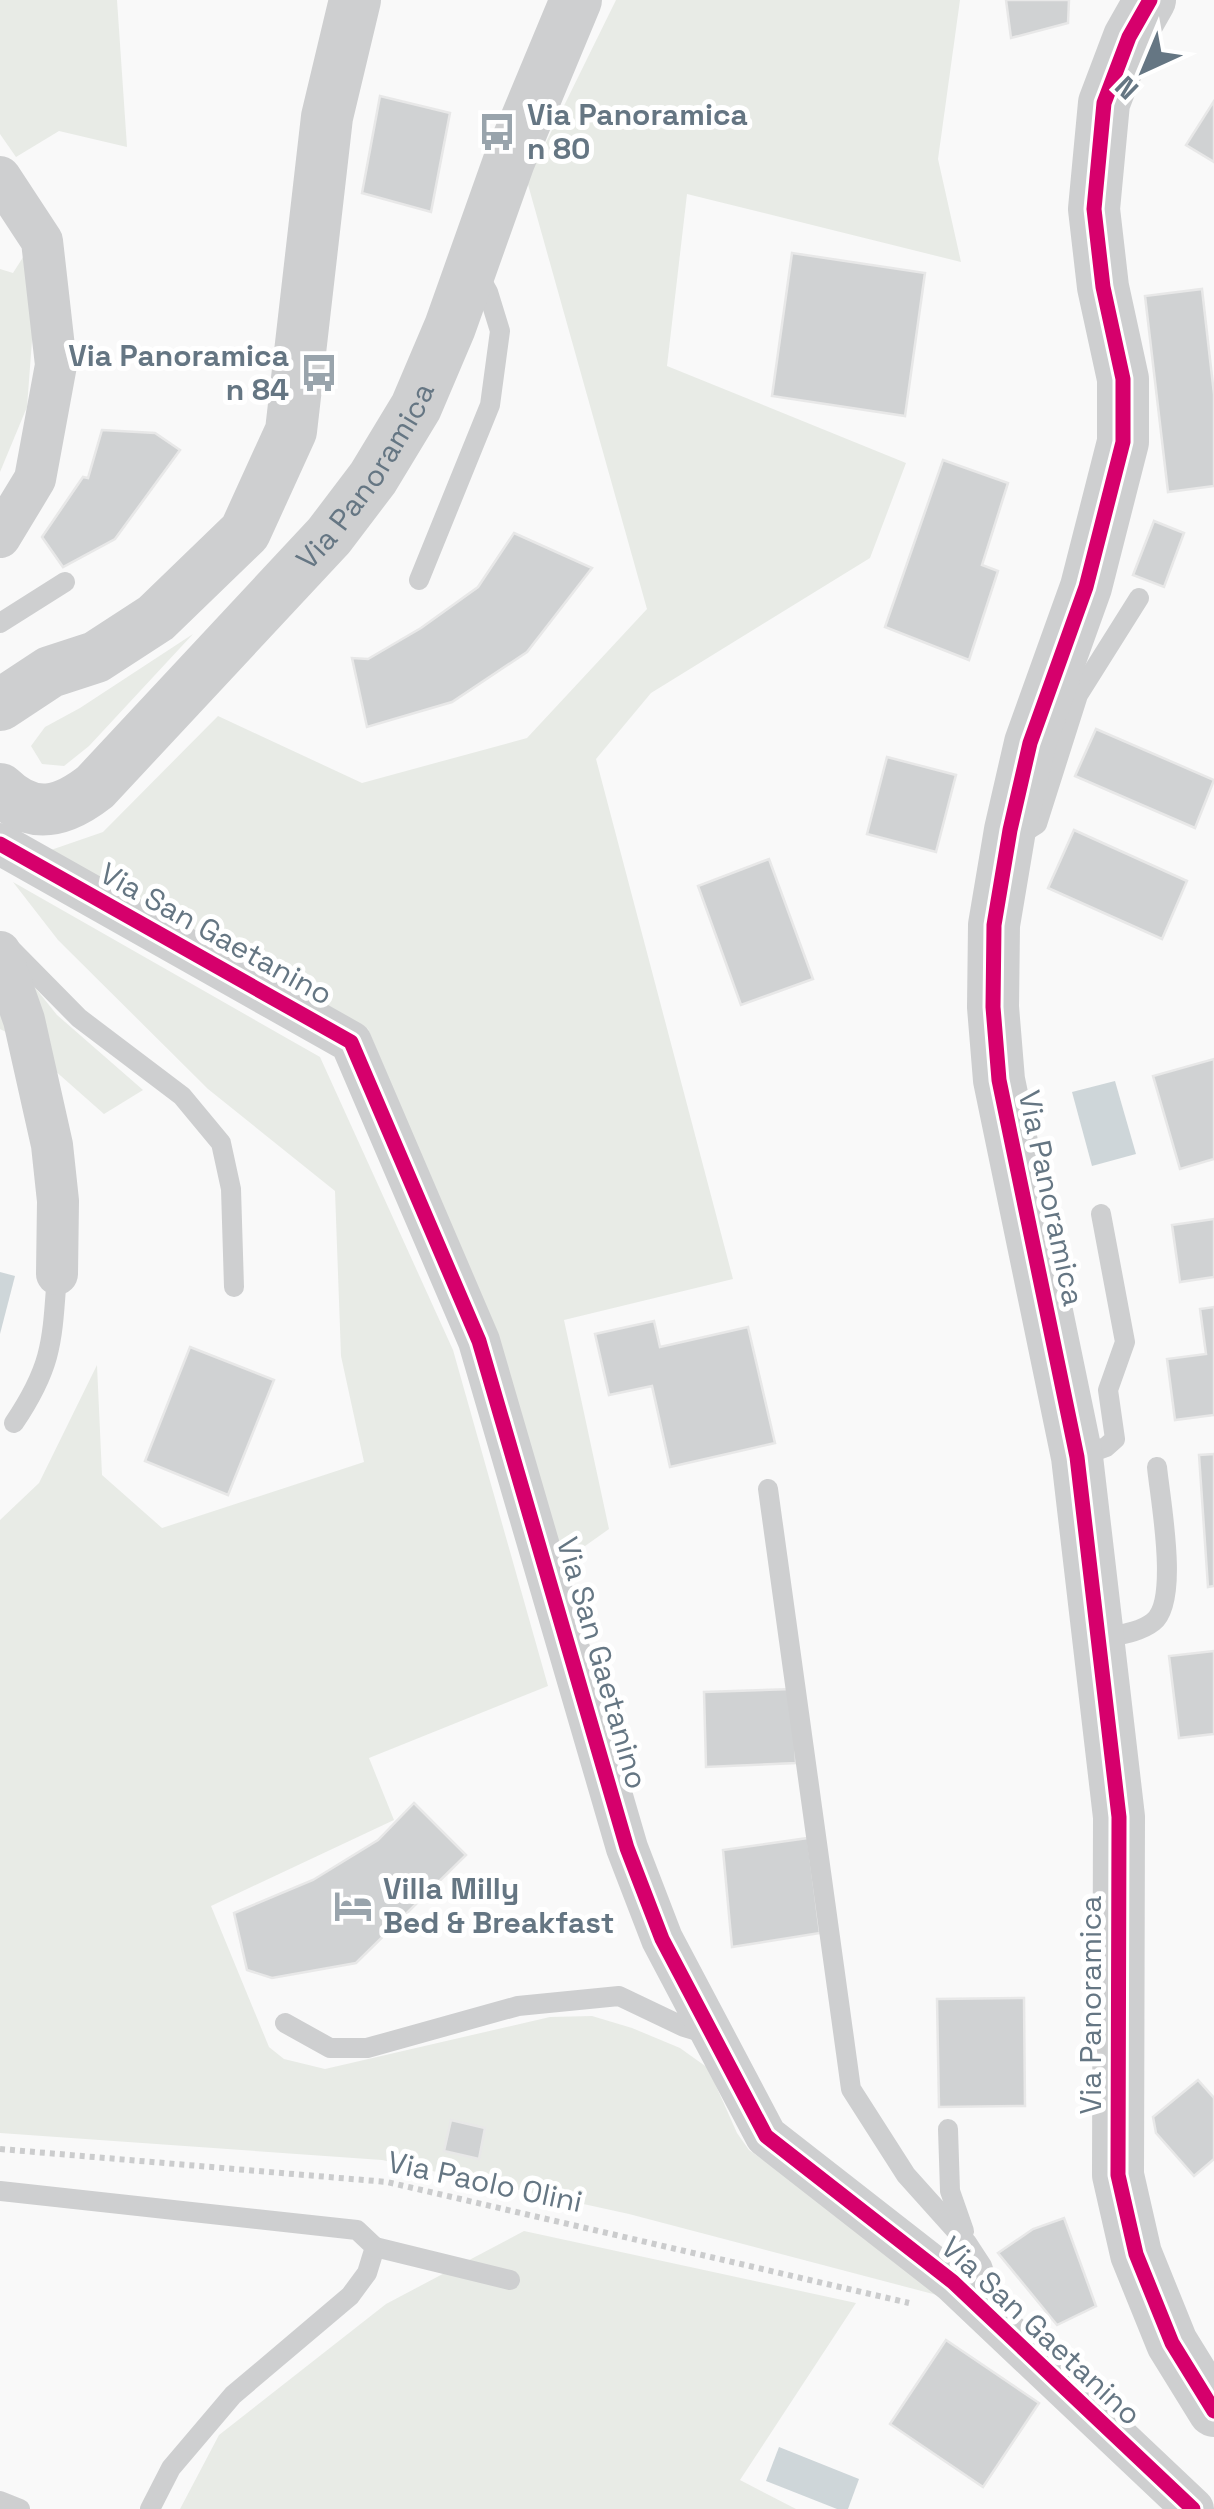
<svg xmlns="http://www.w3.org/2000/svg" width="1214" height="2509" viewBox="0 0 1214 2509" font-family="'Space Grotesk',sans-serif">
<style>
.green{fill:#e8ebe6}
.water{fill:#ced6d9}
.building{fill:#d0d2d3;stroke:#e8e8e8;stroke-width:2.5}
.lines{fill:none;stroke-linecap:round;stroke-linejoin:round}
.path{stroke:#cbcccd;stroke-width:6;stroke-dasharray:5 5;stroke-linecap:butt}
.service{stroke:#cecfd0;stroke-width:20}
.minor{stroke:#cecfd0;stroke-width:42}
.tertiary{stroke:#cecfd0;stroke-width:52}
.cycleway-casing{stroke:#fff;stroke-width:21}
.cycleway{stroke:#d6006c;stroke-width:15}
.labels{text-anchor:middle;stroke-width:10;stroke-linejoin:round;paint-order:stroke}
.poi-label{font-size:30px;font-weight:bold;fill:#657683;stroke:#fff;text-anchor:start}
.street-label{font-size:30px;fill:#657683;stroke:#fff}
</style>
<rect width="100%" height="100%" fill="#f9f9f9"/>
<g class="green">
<path d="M 0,0 L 117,0 L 127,147 L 59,131 L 16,157 L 0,134 Z"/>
<path d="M 616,0 L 960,0 L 938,159 L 961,262 L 687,194 L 667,366 L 906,463 L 870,558 L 651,693 L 596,759 L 733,1279 L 564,1320 L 609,1529 L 564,1561 L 497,1337 L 368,1029 L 137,897 L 48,851 L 103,832 L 218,716 L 362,783 L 527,738 L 647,609 L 527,181 Z"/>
<path d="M 27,251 L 34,314 L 27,407 L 0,472 L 0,269 L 13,273 Z"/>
<path d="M 193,634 L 89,746 L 64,766 L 42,764 L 31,746 L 45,727 L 80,708 Z"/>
<path d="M 13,882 L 320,1057 L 453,1350 L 548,1686 L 369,1758 L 394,1820 L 211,1906 L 269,2047 L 284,2059 L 325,2069 L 550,2017 L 592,2016 L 632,2028 L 680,2048 L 708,2068 L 737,2133 L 749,2150 L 952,2292 L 952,2299 L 629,2214 L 382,2160 L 0,2133 L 0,1520 L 39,1483 L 97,1365 L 102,1475 L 162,1528 L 364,1462 L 341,1356 L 335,1191 L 208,1089 L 58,940 Z"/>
<path d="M 0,944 L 57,1015 L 143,1090 L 104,1114 L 18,1038 L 0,1029 Z"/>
<path d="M 524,2231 L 856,2303 L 740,2480 L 796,2509 L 180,2509 L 219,2435 L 386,2304 Z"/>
</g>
<g class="water">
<path d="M 1115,1081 L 1136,1154 L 1092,1166 L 1072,1092 Z"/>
<path d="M 0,1272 L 15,1276 L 0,1334 Z"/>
<path d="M 779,2447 L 859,2479 L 848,2509 L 837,2509 L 766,2481 Z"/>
</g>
<g class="building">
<path d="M 1006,0 L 1069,0 L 1068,23 L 1011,38 Z"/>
<path d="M 380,96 L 450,113 L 431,212 L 362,193 Z"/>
<path d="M 1214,101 L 1214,162 L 1186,145 Z"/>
<path d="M 792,253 L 925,273 L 905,416 L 772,396 Z"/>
<path d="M 1202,289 L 1214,394 L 1214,486 L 1168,492 L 1145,296 Z"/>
<path d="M 102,430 L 155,433 L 180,450 L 115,539 L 63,567 L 42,537 L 83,477 L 88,478 Z"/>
<path d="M 943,460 L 1008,483 L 982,565 L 998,571 L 969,660 L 885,627 Z"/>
<path d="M 1154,521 L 1184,533 L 1164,587 L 1133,575 Z"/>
<path d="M 514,533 L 592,568 L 527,652 L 452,702 L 367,727 L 352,658 L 368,659 L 421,628 L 478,587 Z"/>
<path d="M 1096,729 L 1214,780 L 1195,828 L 1075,776 Z"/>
<path d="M 887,757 L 956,775 L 936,852 L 867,834 Z"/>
<path d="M 1074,830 L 1187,881 L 1162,939 L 1048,888 Z"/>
<path d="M 769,859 L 813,979 L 741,1005 L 698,886 Z"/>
<path d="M 1214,1059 L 1214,1159 L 1180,1169 L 1153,1076 Z"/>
<path d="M 1214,1219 L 1214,1277 L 1180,1282 L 1172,1225 Z"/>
<path d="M 1214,1307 L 1214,1415 L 1175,1420 L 1167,1359 L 1206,1354 L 1200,1309 Z"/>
<path d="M 654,1321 L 660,1347 L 748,1327 L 775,1443 L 670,1467 L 652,1386 L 609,1395 L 595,1334 Z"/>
<path d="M 190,1347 L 274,1380 L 228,1495 L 145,1461 Z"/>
<path d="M 1214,1454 L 1214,1586 L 1208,1587 L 1199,1455 Z"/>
<path d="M 1214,1651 L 1214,1734 L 1179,1738 L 1169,1656 Z"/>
<path d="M 793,1689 L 796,1763 L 706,1767 L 704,1692 Z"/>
<path d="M 414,1803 L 466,1855 L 356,1963 L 272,1978 L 247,1970 L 234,1913 L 313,1880 L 378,1840 Z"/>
<path d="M 808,1838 L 820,1933 L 732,1947 L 723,1850 Z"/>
<path d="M 1024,1998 L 1025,2106 L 939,2107 L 937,1999 Z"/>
<path d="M 1198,2080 L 1214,2098 L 1214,2159 L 1194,2176 L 1156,2133 L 1153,2117 Z"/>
<path d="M 451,2120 L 485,2128 L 479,2159 L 444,2151 Z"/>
<path d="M 1064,2218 L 1096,2306 L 1057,2325 L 998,2253 L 1033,2229 Z"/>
<path d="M 946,2340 L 1039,2403 L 983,2487 L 890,2424 Z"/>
</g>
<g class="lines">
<path class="path" d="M 0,2149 L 387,2182 L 909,2303"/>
<g class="service">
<path d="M 419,580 L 490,405 L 500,331 L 488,292 L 478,274"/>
<path d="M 0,623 L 65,582"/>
<path d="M 1026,831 L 1037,824 L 1078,695 L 1139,598"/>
<path d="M 8,946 L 79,1018 L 182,1096 L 221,1143 L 231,1189 L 234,1287"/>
<path d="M 14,1423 C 53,1365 52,1341 57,1274"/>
<path d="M 1078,1457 L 1106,1447 L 1115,1439 L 1108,1390 L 1125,1342 L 1101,1214"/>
<path d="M 768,1489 L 851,2089 L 906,2175 L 967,2243 L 982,2266 L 997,2310"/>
<path d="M 1100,1639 C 1117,1635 1139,1633 1153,1622 C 1180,1602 1160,1499 1157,1467"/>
<path d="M 285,2023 L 330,2048 L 367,2048 L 518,2006 L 619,1996 L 684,2027 L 707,2034"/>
<path d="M 948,2129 L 950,2191 L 964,2231"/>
<path d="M 0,2191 L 357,2230 L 375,2247 L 367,2273 L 350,2296 L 233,2395 L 171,2468 L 150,2509"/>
<path d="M 375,2247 L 510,2280"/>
<path d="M 0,2501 L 20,2509"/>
</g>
<g class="minor">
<path d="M 0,177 L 42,241 L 56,365 L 35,479 L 0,537"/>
<path d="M 0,844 L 351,1042 L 479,1341 L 627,1848 L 662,1939 L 766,2136 L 953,2282 L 1193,2509"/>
<path d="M 0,952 L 24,1020 L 52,1145 L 58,1201 L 57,1274"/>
</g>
<g class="tertiary">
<path d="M 1150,0 L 1129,37 L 1104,103 L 1094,209 L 1103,287 L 1123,379 L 1123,442 L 1086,587 L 1030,743 L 1010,830 L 994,925 L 993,1007 L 999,1080 L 1077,1457 L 1119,1817 L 1118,2175 L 1136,2254 L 1172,2343 L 1214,2411"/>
<path d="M 0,705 L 50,672 L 96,657 L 156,618 L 245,532 L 291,431 L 327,117 L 355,0"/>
<path id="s1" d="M 0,789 C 33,821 63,812 95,787 L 329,536 L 373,478 L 416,407 L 450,327 L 509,161 L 576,0"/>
</g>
<g class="cycleway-casing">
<g id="cycleway">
<path d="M 1150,0 L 1129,37 L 1104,103 L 1094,209 L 1103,287 L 1123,379 L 1123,442 L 1086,587 L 1030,743 L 1010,830 L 994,925 L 993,1007 L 999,1080 L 1077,1457 L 1119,1817 L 1118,2175 L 1136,2254 L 1172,2343 L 1214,2411"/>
<path d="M 0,844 L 351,1042 L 479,1341 L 627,1848 L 662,1939 L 766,2136 L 953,2282 L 1193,2509"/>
</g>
</g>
<use href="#cycleway" class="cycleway"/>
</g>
<defs>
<g id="bus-bare" transform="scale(3)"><path d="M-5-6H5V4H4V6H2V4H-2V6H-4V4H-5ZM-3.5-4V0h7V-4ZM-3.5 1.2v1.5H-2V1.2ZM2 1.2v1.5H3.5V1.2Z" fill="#99a4ac" stroke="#fff" stroke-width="2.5" paint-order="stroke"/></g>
<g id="hotel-bare" transform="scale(3)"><path d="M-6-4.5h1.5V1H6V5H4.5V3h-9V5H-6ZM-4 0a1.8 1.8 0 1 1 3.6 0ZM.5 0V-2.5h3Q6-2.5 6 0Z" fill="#99a4ac" stroke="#fff" stroke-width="2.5" paint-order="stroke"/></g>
</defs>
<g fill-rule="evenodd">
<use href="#bus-bare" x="497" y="132"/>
<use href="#bus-bare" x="319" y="373"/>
<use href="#hotel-bare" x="353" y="1906"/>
</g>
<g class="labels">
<g class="poi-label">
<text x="527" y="125">Via Panoramica<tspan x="527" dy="34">n 80</tspan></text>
<text x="289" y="366" text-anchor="end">Via Panoramica<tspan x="289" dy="34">n 84</tspan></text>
<text x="383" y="1899">Villa Milly<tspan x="383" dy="34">Bed &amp; Breakfast</tspan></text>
</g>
<g class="street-label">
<text dy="10" stroke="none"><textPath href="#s1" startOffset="520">Via Panoramica</textPath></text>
<text transform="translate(216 934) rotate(29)" y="10">Via San Gaetanino</text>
<text transform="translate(1051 1198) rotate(78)" y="10">Via Panoramica</text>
<text transform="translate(602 1663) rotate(74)" y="10">Via San Gaetanino</text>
<text transform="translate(1091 2005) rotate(-90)" y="10">Via Panoramica</text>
<text transform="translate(485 2182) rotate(12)" y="10">Via Paolo Olini</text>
<text transform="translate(1041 2331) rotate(43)" y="10">Via San Gaetanino</text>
</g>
</g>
<g transform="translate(1144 70) rotate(224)" stroke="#ffffff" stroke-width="8" paint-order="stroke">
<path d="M0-8L18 38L0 25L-18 38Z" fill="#657683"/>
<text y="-15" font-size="28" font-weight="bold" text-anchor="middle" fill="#657683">N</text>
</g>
</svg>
